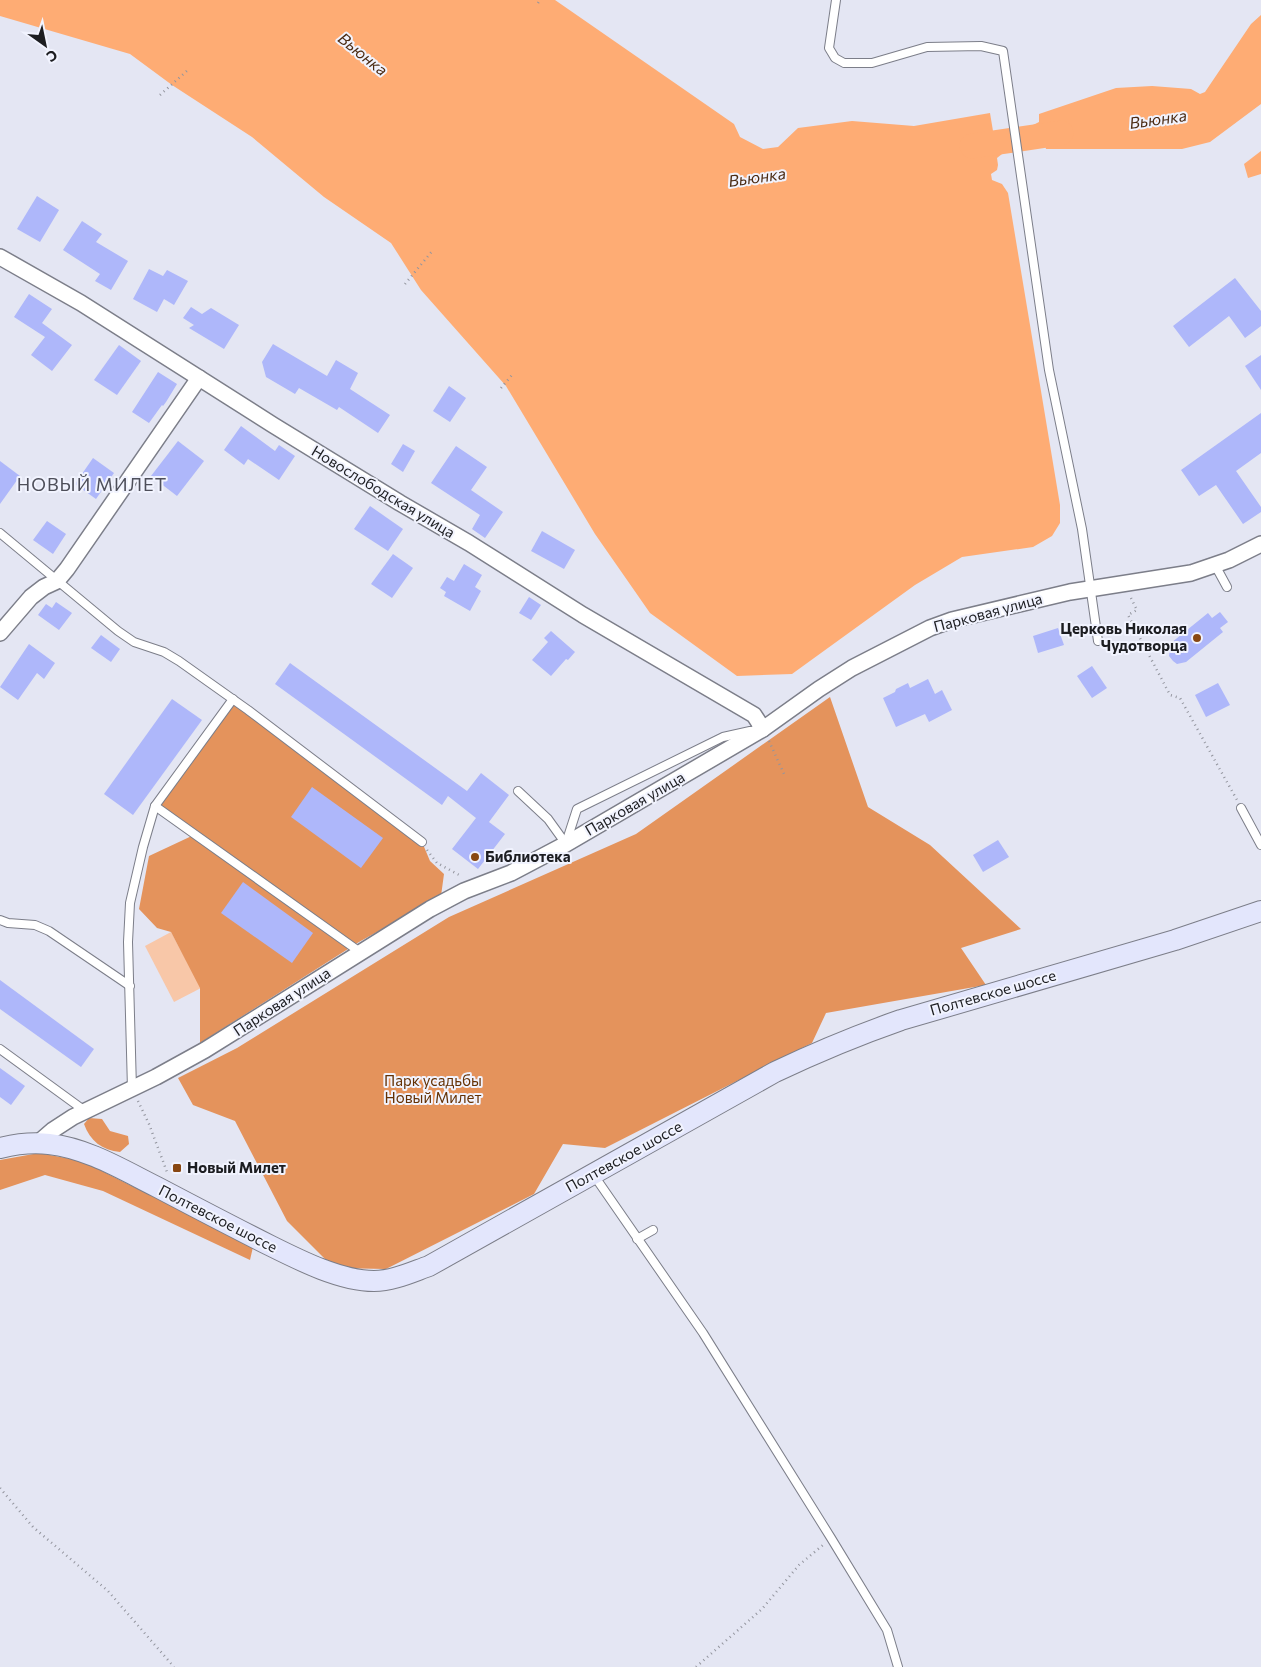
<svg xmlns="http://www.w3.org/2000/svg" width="1261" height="1667" viewBox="0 0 1261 1667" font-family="Commissioner,sans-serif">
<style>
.green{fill:#f8c7a8}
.forest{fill:#e4935c}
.water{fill:#feac74}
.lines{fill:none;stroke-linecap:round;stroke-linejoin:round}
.river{stroke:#feac74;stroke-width:25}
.building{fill:#aeb7fa}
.lane-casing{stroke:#7c7e89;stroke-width:10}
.street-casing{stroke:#7c7e89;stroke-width:18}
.secondary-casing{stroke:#7c7e89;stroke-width:22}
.path{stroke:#93959e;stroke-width:2.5;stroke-dasharray:1 4;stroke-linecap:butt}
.lane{stroke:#fff;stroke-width:8}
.street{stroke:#fff;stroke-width:15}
.secondary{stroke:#e3e6fc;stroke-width:20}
.poi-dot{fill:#884712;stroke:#f1f3fe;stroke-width:2}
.labels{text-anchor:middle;stroke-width:4;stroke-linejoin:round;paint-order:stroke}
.street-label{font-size:15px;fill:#1c1d21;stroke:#f1f3fe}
.poi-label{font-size:15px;font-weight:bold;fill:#1c1d21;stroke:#f1f3fe;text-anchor:start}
.park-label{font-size:15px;fill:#643104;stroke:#f1f3fe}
.water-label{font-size:16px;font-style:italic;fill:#4b2b13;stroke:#f1f3fe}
.quarter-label{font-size:18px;letter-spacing:1px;fill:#4e4f5a;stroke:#f1f3fe}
</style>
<rect width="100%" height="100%" fill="#e4e6f3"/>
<path class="green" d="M 171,932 L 201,988 L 174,1002 L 145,946 Z"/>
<g class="forest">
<path d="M 830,697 L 868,807 L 930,845 L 1021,929 L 961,948 L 986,985 L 826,1013 L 812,1043 L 605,1148 L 563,1144 L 534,1194 L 386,1269 L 334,1268 L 287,1221 L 235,1121 L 193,1105 L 178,1078 L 237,1048 L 449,917 L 636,834 Z"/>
<path d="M 233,699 L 422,842 L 430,861 L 444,874 L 441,896 L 359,942 L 200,1043 L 200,988 L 171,932 L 157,928 L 139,909 L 149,856 L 196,834 L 155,806 Z"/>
<path d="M 89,1118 L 102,1119 L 110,1131 L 128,1136 L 129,1144 L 120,1152 C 102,1150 90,1141 84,1124 Z"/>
<path d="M 39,1153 L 82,1161 L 253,1247 L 250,1260 L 103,1191 L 45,1175 L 0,1190 L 0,1160 Z"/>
</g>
<g class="water">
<path d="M 0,0 L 555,0 L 734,124 L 740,137 L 763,149 L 778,147 L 798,128 L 852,121 L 914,126 L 990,113 L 993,131 L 1003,131 L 1007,150 L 997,158 L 998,165 L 997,170 L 991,174 L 992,180 L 1002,184 L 1008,193 L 1060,505 L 1060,523 L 1052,536 L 1033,547 L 962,557 L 915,585 L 792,674 L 737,676 L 650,613 L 595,534 L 506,386 L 421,290 L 391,243 L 324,197 L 252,137 L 172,85 L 130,54 L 0,16 Z"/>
<path d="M 1261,15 L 1261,104 L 1210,142 L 1182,149 L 1046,149 L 1045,145 L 1029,146 L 1027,128 L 1039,122 L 1039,114 L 1116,88 L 1152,86 L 1191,89 L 1200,94 L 1205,92 L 1251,24 Z"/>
<path d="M 1261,151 L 1261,174 L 1248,178 L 1244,164 Z"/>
</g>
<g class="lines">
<path class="river" d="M 972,146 L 1061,133"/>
</g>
<g class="building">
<path d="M 37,196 L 59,210 L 40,242 L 17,229 Z"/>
<path d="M 82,221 L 102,234 L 96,242 L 128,261 L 111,290 L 95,281 L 100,274 L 63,250 Z"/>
<path d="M 149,269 L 163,276 L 167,270 L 188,281 L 174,305 L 164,299 L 157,312 L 133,299 Z"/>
<path d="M 1235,278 L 1261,311 L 1261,326 L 1245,338 L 1229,316 L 1189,347 L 1173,326 Z"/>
<path d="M 29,294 L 52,309 L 42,323 L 72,345 L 52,371 L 31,355 L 45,337 L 14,317 Z"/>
<path d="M 191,307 L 202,314 L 211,308 L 239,325 L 224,349 L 189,328 L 194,325 L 183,318 Z"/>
<path d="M 273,344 L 327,376 L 336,360 L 358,373 L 350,389 L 390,415 L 378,433 L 339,407 L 337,410 L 299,388 L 295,394 L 266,377 L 262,362 Z"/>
<path d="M 119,345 L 141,361 L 117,395 L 94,380 Z"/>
<path d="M 1261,355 L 1261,390 L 1245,366 Z"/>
<path d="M 158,372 L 177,384 L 166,402 L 163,406 L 162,405 L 149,423 L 132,412 Z"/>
<path d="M 449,386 L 466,398 L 450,422 L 433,411 Z"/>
<path d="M 1261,413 L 1261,453 L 1236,471 L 1261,507 L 1261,512 L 1243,524 L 1216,485 L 1199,496 L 1181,470 Z"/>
<path d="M 241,426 L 275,451 L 279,445 L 295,456 L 279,480 L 248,459 L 244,465 L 224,450 Z"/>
<path d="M 178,441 L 204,461 L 177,496 L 151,476 Z"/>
<path d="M 403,444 L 415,451 L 403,472 L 391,464 Z"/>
<path d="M 456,446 L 487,467 L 471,490 L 503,512 L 485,538 L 472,529 L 480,515 L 431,483 Z"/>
<path d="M 93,458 L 114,473 L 96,499 L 75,484 Z"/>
<path d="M 0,461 L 20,476 L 0,504 Z"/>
<path d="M 370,506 L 403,529 L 388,551 L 354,529 Z"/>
<path d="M 47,521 L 66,534 L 53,554 L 33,540 Z"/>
<path d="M 542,531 L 575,550 L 564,569 L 531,551 Z"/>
<path d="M 393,554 L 413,568 L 392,598 L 371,584 Z"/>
<path d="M 464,564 L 482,575 L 475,587 L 481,591 L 470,611 L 444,596 L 446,592 L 440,588 L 447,577 L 454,581 Z"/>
<path d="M 529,597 L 541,605 L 531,620 L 519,613 Z"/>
<path d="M 56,602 L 72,613 L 59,630 L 38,615 L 46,604 L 52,608 Z"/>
<path d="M 1220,612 L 1228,622 L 1220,628 L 1223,632 L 1186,662 L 1177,664 L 1173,661 L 1169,656 L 1171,643 L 1208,613 L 1212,618 Z"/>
<path d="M 1058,628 L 1064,645 L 1038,653 L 1033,636 Z"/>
<path d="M 551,631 L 575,652 L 568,660 L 566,659 L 551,676 L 532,660 L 548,642 L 544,638 Z"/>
<path d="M 101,635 L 120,649 L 111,662 L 91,648 Z"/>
<path d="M 29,644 L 55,663 L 44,679 L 37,673 L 18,700 L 0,687 Z"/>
<path d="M 290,663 L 467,791 L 481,773 L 509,795 L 489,822 L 505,834 L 478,869 L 452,849 L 476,818 L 448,796 L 442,805 L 275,684 Z"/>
<path d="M 1092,666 L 1107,688 L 1092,698 L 1077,676 Z"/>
<path d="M 928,679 L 935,694 L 942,690 L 952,710 L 929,722 L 925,714 L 896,727 L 883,698 L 895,692 L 896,689 L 908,683 L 910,688 Z"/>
<path d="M 1218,683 L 1230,705 L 1206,717 L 1195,695 Z"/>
<path d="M 172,699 L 202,720 L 133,815 L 104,794 Z"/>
<path d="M 312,787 L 383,838 L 361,868 L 291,817 Z"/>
<path d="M 998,840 L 1009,857 L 983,872 L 973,855 Z"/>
<path d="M 243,882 L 313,933 L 292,963 L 221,913 Z"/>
<path d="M 0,980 L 94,1049 L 81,1067 L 0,1009 Z"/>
<path d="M 0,1068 L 25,1086 L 11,1105 L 0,1097 Z"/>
</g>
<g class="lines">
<g class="lane-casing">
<g id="lane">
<path d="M 836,0 L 829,48 L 835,58 L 844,63 L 872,63 L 927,47 L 981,46 L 1003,51 L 1049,370 L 1082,529 L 1098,641"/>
<path d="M 0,533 L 118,631 L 134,642 L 164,652 L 179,661 L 248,710 L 422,842"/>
<path d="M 1215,565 L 1227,587"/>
<path d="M 518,791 L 548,819 L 566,844"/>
<path d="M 155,806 L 360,952"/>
<path d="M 1241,808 L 1261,845"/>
<path d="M 566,843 L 577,809 L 723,737 L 750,731"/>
<path d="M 0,920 L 8,923 L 35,925 L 49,931 L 130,986"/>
<path d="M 0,1049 L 85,1111"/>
<path d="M 132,1089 L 128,942 L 130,903 L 143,847 L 155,806 L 233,699"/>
<path d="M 593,1174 L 703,1333 L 831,1538 L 887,1630 L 898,1667"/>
<path d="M 637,1239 L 653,1230"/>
</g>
</g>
<g class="street-casing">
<g id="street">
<path d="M 0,257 L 81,303 L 273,425 L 400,503 L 469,543 L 583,615 L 754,715 L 763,729"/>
<path d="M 0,633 L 31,597 L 44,587 L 57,581 L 67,569 L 199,378"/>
<path d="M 38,1143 L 53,1130 L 73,1117 L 156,1077 L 205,1050 L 430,909 L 464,891 L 511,873 L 566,844 L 763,729 L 819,689 L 852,668 L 930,628 L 952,620 L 1070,592 L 1191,573 L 1229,560 L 1261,544"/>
</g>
</g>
<g class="secondary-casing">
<path id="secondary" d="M 0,1148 C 16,1144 32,1142 49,1144 C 87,1148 123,1170 157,1187 C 195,1207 233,1227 271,1246 C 301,1261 341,1281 374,1281 C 393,1281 412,1272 429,1266 L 775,1072 C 817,1052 858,1035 901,1020 L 1175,940 L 1261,911"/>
</g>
<g class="path">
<path d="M 538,3 L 540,0"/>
<path d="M 160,95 L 189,69"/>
<path d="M 405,284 L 433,250"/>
<path d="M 501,388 L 512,375"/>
<path d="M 1131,598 L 1137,610 L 1128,615 L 1170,695 L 1180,698 L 1237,800"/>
<path d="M 769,741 L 784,774"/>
<path d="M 427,850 L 437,863 L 461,876"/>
<path d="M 138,1101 L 149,1124 L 167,1172"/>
<path d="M 0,1488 L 33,1527 L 108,1591 L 174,1667"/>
<path d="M 696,1667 L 762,1609 L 799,1565 L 823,1545"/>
</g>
<use href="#lane" class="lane"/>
<use href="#street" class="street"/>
<use href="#secondary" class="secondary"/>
</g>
<g class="poi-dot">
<circle cx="1197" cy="638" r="5"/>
<circle cx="475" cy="857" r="5"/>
<rect x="172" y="1163" width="10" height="10" rx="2.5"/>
</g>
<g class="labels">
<g class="street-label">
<text transform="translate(383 492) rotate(31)" y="5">Новослободская улица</text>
<text transform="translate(988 613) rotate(-15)" y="5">Парковая улица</text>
<text transform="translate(635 804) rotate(-30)" y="5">Парковая улица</text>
<text transform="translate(993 993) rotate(-16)" y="5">Полтевское шоссе</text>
<text transform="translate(282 1002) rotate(-33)" y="5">Парковая улица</text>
<text transform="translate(624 1157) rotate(-29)" y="5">Полтевское шоссе</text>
<text transform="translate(218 1219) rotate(27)" y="5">Полтевское шоссе</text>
</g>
<g class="poi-label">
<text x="1187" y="634" text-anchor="end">Церковь Николая<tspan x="1187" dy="17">Чудотворца</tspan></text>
<text x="485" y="862">Библиотека</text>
<text x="187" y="1173">Новый Милет</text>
</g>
<g class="park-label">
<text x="433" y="1086">Парк усадьбы<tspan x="433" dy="17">Новый Милет</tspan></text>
</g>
<g class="water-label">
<text transform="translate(363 54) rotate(39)" y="6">Вьюнка</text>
<text transform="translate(1158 119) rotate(-8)" y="6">Вьюнка</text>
<text transform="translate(757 177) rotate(-8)" y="6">Вьюнка</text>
</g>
<g class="quarter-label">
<text x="92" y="491">НОВЫЙ МИЛЕТ</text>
</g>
</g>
<g transform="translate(45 45) rotate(147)" stroke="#f1f3fe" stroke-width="4" paint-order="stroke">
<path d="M0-4L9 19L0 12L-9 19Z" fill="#1c1d21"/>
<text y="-8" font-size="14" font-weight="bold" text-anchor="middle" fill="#1c1d21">С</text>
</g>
</svg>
